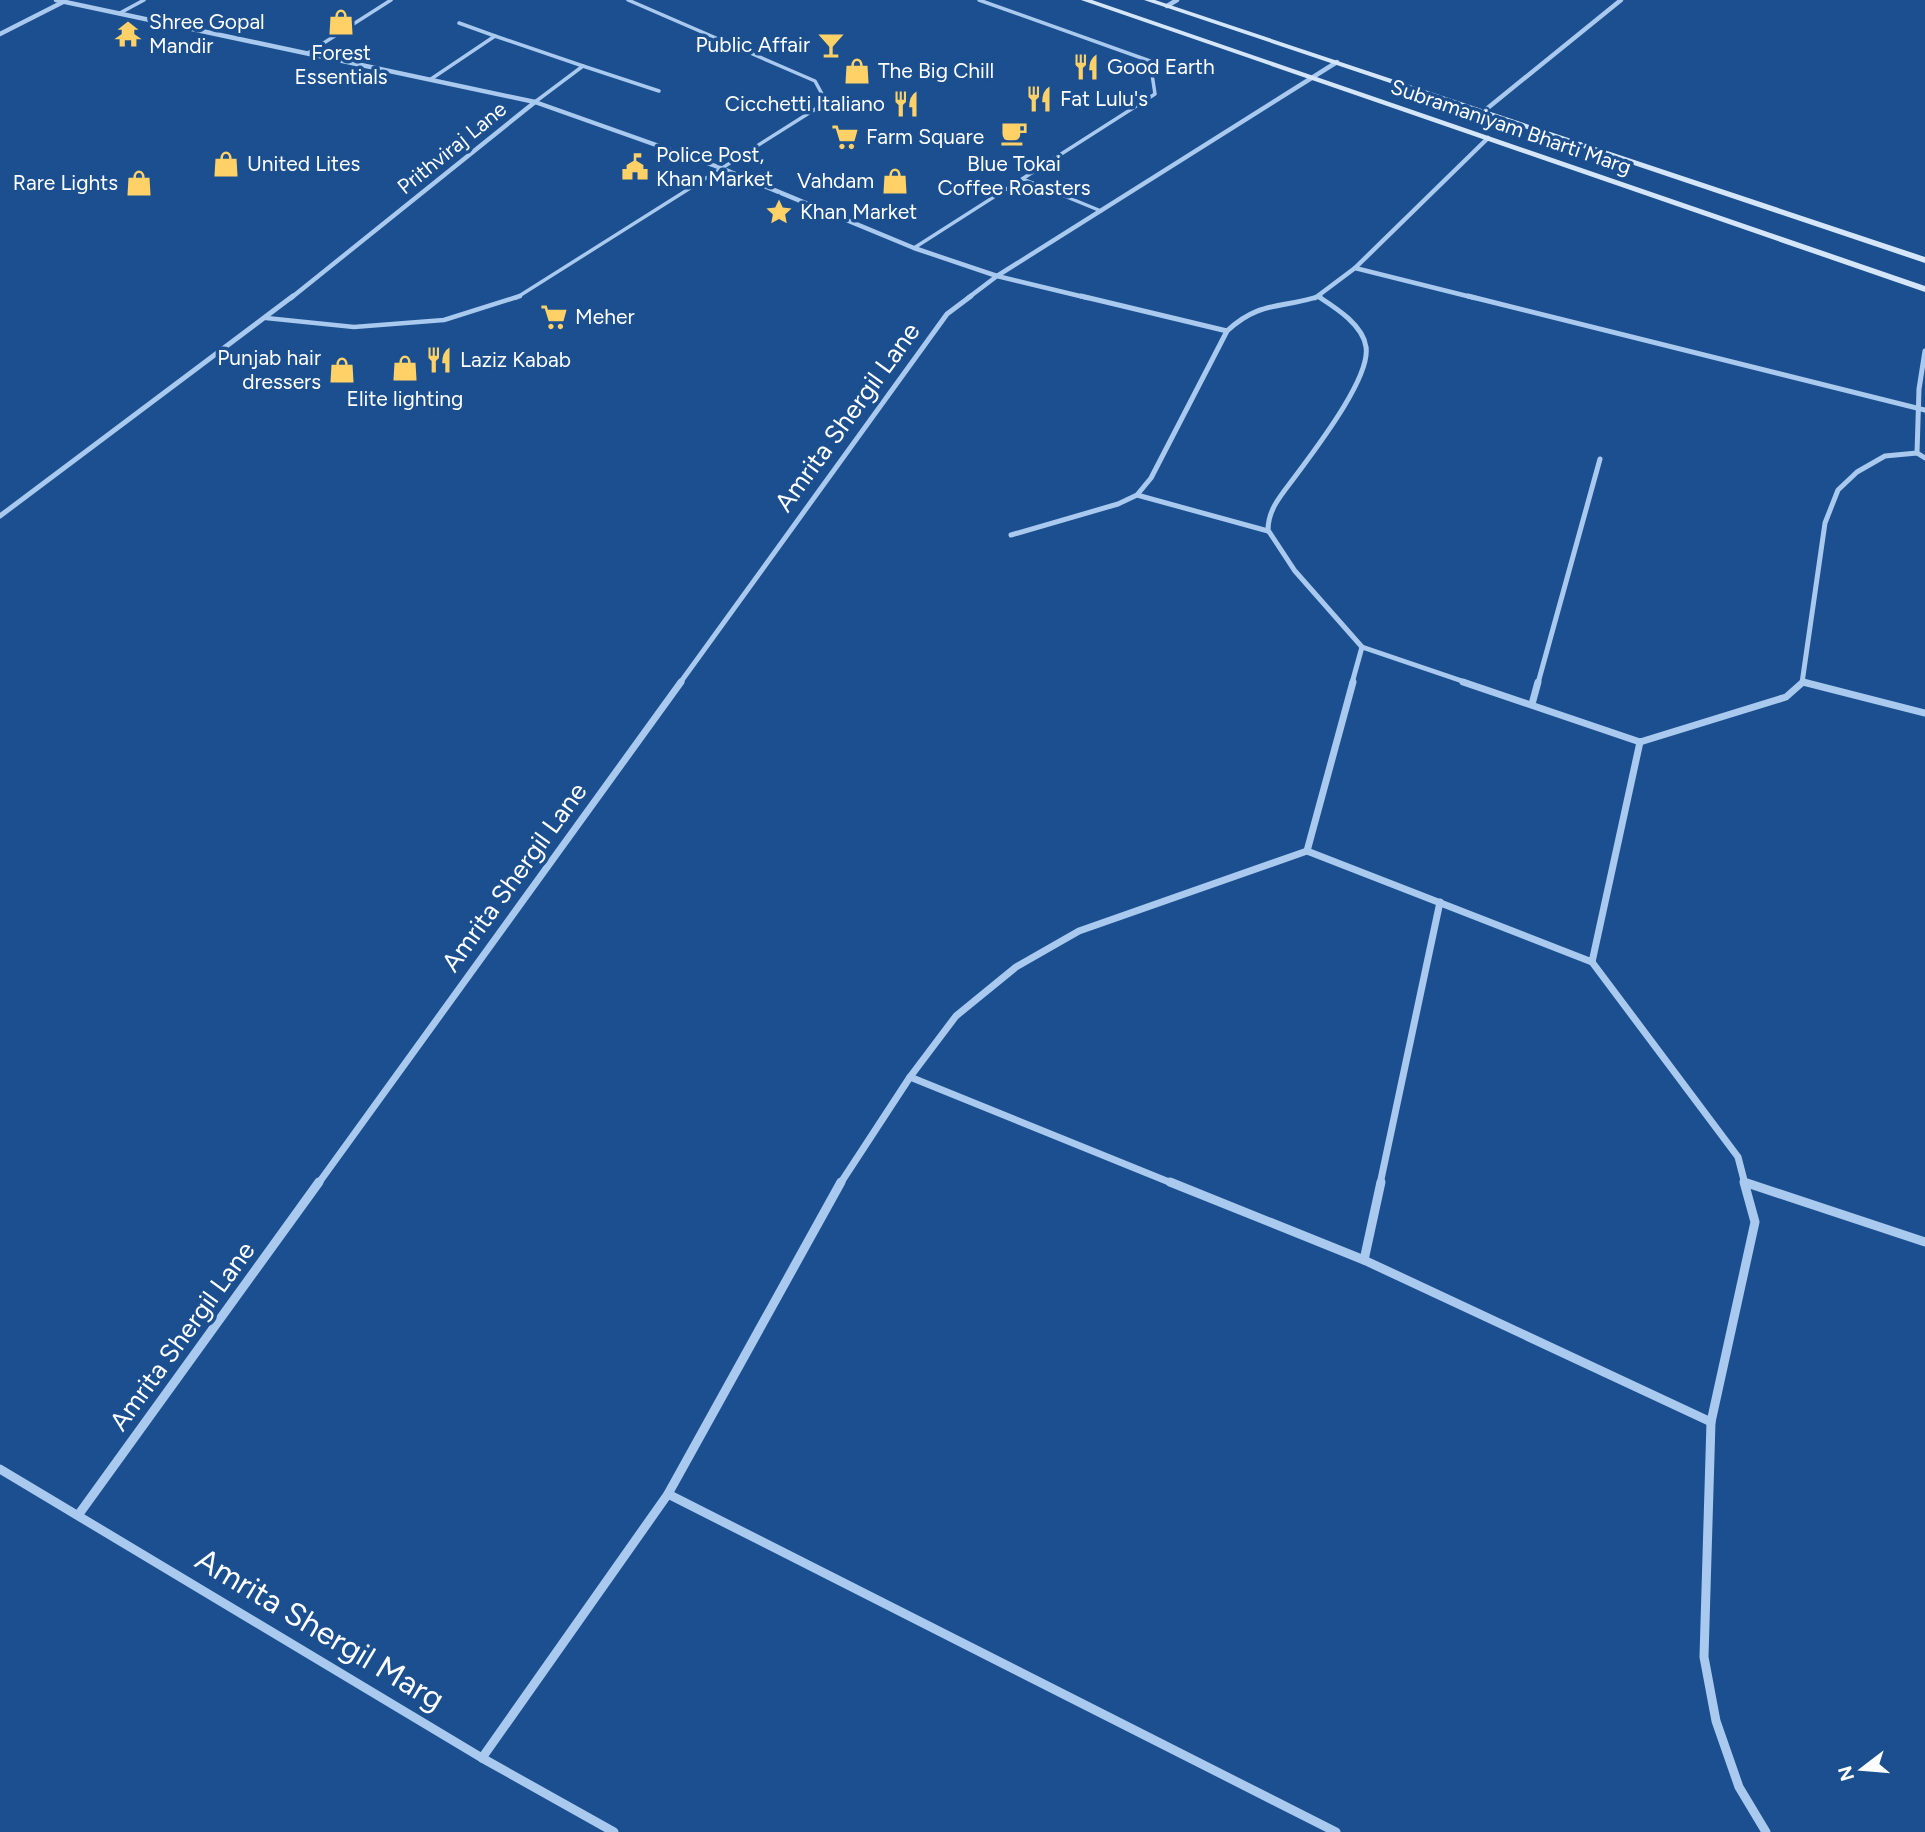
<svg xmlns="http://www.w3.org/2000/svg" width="1925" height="1832" viewBox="0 0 1925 1832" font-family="Figtree,sans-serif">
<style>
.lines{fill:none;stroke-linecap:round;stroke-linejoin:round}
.service-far1{stroke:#a9c9ee;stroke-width:3.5}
.service{stroke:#a9c9ee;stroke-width:4.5}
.minor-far3{stroke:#a9c9ee;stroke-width:4.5}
.minor-far2{stroke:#a9c9ee;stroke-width:5}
.minor-far1{stroke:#a9c9ee;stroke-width:7}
.minor{stroke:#a9c9ee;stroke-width:9}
.secondary{fill:#d6e6fa;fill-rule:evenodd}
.labels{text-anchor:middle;stroke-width:7;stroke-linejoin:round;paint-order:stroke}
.far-poi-label{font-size:21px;fill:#fff;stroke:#1b4f8f;text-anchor:start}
.far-street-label{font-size:21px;fill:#fff;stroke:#1b4f8f}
.street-label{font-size:26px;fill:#fff;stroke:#1b4f8f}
.near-street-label{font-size:32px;fill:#fff;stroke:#1b4f8f}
</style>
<rect width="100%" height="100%" fill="#1b4f8f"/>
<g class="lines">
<g class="service-far1">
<path d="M 120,13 L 144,0"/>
<path d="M 459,23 L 495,36"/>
<path d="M 308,53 L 391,0"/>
<path d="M 583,66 L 659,91"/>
<path d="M 431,79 L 495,36 L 583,66 L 535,102"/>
<path d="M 1023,179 L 1101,211"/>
<path d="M 914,248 L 1155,94 L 1150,61 L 979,0"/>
<path d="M 516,298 L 817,108 L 822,94 L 815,81 L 628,0"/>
</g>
<path class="service" d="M 266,318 L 354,327 L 444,320 L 520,296"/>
<g class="minor-far3">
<path d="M 56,0 L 535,102 L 721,168 L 914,248 L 997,276 L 1088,298"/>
<path d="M 1167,6 L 1177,0"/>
<path d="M 0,34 L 65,1"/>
<path d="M 1484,111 L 1621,0"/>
<path d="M 1355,268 L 1475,298"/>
<path d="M 291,298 L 535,102"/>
<path d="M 968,298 L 997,276 L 1337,62"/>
<path d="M 1315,298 L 1355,268 L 1488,138"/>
</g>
<g class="minor-far2">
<path d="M 1081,296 L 1227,331"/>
<path d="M 1468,296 L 1925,410"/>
<path d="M 1319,297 C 1336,308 1363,325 1366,347 C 1371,378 1313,452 1294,478 C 1282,494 1268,509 1268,530 L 1295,571 L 1362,647"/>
<path d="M 1917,453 L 1919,389 L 1925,351"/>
<path d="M 1137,495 L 1268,531"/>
<path d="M 0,516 L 293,296"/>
<path d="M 1011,535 L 1118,504 L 1137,495 L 1151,478 L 1227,331 C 1260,300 1282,309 1320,296"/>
<path d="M 1803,682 L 1808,683"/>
<path d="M 680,683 L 947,314 L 971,296"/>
<path d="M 1352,683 L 1362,647 L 1468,683"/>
<path d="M 1538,683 L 1600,459"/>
<path d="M 1802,683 L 1825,523 L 1838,490 L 1857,472 L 1885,456 L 1917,453 L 1925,458"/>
</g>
<g class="minor-far1">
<path d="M 1353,682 L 1307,851 L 1592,962 L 1640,742"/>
<path d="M 1463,682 L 1640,742"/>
<path d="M 1803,682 L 1925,713"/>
<path d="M 1532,704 L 1538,682"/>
<path d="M 1640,742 L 1786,697 L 1803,682"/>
<path d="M 1592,962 L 1738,1157 L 1745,1184"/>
<path d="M 910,1077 L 1174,1184"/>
<path d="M 318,1184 L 681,682"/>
<path d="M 840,1184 L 910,1077 L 956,1016 L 1016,967 L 1079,931 L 1307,851"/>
<path d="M 1380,1184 L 1440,902"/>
</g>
<g class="minor">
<path d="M 1170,1182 L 1364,1260 L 1711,1422"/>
<path d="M 1744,1182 L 1755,1222 L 1711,1422 L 1704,1657 L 1716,1721 L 1739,1787 L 1766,1832"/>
<path d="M 1747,1183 L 1925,1242"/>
<path d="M 1364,1260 L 1381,1182"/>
<path d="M 0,1469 L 482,1758 L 614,1832"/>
<path d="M 668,1494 L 1336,1832"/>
<path d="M 79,1514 L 319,1182"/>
<path d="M 482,1758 L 668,1494 L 841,1182"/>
</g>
<g class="secondary">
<path d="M 1081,0 L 1092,0 L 1925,286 L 1925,292 Z"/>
<path d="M 1144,0 L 1155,0 L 1925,257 L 1925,263 Z"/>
</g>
</g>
<defs>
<g id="shop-bare" transform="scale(2.1)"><path d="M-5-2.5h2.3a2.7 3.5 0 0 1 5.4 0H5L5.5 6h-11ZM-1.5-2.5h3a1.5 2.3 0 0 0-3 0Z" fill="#ffd166" stroke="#1b4f8f" stroke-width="2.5" paint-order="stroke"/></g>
<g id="temple-bare" transform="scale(2.1)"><path d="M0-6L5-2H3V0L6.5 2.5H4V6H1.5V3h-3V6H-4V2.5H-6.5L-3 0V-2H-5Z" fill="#ffd166" stroke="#1b4f8f" stroke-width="2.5" paint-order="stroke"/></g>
<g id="bar-bare" transform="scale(2.1)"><path d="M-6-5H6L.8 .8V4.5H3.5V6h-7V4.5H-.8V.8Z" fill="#ffd166" stroke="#1b4f8f" stroke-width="2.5" paint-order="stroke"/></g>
<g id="restaurant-bare" transform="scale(2.1)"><path d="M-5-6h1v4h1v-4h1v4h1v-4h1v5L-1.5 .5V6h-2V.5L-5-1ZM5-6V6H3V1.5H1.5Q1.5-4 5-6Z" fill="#ffd166" stroke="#1b4f8f" stroke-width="2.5" paint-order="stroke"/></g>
<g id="cafe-bare" transform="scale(2.1)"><path d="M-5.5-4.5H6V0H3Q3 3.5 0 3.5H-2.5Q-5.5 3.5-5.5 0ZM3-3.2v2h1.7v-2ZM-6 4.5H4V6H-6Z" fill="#ffd166" stroke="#1b4f8f" stroke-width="2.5" paint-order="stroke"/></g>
<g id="supermarket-bare" transform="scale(2.1)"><path d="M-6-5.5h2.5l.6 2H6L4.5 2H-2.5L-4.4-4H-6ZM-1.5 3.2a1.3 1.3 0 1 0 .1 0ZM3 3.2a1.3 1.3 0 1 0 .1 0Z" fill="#ffd166" stroke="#1b4f8f" stroke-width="2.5" paint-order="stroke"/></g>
<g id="civic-bare" transform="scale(2.1)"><path d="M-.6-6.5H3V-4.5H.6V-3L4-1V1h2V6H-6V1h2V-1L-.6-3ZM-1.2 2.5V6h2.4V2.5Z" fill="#ffd166" stroke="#1b4f8f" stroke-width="2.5" paint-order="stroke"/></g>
<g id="sight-bare" transform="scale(2.1)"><path d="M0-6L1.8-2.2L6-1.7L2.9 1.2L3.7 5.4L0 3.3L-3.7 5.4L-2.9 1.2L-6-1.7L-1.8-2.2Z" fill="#ffd166" stroke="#1b4f8f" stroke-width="2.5" paint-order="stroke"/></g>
</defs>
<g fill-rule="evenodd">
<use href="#shop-bare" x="341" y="22"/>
<use href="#temple-bare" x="128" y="34"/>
<use href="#bar-bare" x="831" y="45"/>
<use href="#restaurant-bare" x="1086" y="67"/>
<use href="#shop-bare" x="857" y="71"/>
<use href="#restaurant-bare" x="1039" y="99"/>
<use href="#restaurant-bare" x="906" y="104"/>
<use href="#cafe-bare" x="1014" y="133"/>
<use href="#supermarket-bare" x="845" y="137"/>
<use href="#shop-bare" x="226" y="164"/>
<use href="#civic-bare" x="635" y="167"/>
<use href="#shop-bare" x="895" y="181"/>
<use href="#shop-bare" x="139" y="183"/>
<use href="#sight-bare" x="779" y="212"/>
<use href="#supermarket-bare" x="554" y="317"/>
<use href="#restaurant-bare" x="439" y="360"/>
<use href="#shop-bare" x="405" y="368"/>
<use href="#shop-bare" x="342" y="370"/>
</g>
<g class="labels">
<g class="far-poi-label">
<text x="149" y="29">Shree Gopal<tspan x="149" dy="24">Mandir</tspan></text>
<text x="810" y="52" text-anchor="end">Public Affair</text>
<text x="341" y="60" text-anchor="middle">Forest<tspan x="341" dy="24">Essentials</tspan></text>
<text x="1107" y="74">Good Earth</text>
<text x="878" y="78">The Big Chill</text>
<text x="1060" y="106">Fat Lulu's</text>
<text x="885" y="111" text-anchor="end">Cicchetti Italiano</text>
<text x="866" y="144">Farm Square</text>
<text x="656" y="162">Police Post,<tspan x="656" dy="24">Khan Market</tspan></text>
<text x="247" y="171">United Lites</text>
<text x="1014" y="171" text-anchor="middle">Blue Tokai<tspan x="1014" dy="24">Coffee Roasters</tspan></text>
<text x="874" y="188" text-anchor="end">Vahdam</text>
<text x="118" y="190" text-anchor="end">Rare Lights</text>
<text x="800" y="219">Khan Market</text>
<text x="575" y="324">Meher</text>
<text x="321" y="365" text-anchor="end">Punjab hair<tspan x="321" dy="24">dressers</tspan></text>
<text x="460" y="367">Laziz Kabab</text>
<text x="405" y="406" text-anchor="middle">Elite lighting</text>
</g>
<g class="far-street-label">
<text transform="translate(1511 127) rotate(19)" y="7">Subramaniyam Bharti Marg</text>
<text transform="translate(452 148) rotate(-39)" y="7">Prithviraj Lane</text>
</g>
<g class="street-label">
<text transform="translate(847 417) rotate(-54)" y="9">Amrita Shergil Lane</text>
<text transform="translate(514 877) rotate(-54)" y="9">Amrita Shergil Lane</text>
<text transform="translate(182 1336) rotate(-54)" y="9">Amrita Shergil Lane</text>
</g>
<g class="near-street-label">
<text transform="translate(320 1629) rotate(31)" y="11">Amrita Shergil Marg</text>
</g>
</g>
<g transform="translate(1862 1769) rotate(254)" stroke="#1b4f8f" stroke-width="5" paint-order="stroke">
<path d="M0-5L12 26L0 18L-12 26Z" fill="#ffffff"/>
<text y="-10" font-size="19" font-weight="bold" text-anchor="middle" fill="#ffffff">N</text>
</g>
</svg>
